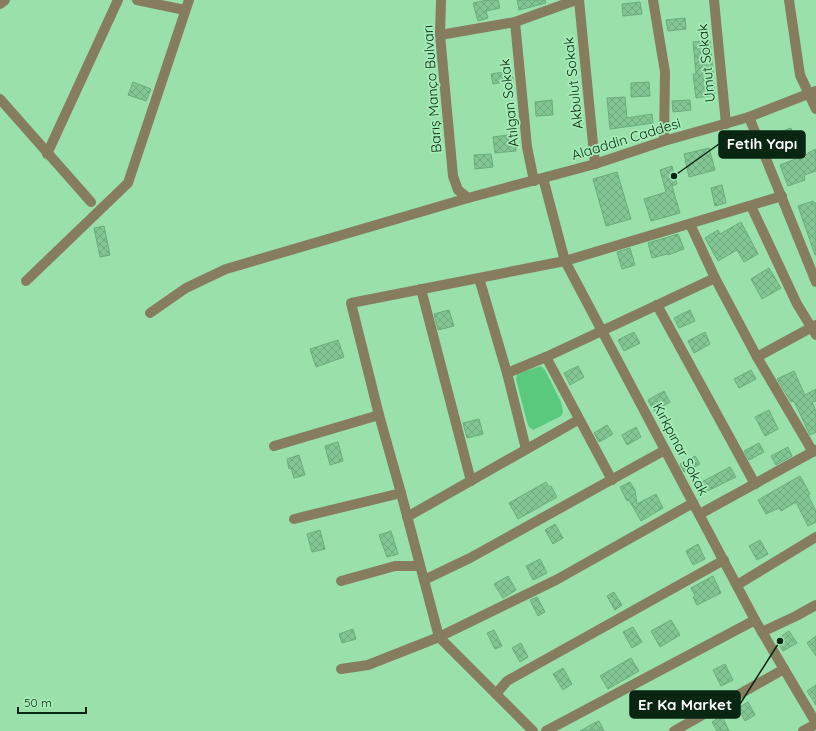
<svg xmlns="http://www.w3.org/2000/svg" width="816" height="731" viewBox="0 0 816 731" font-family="Quicksand,sans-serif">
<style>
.park{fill:#58c97d}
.building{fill:url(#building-cross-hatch);stroke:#68ad7b}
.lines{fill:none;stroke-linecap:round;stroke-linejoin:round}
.minor{stroke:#867c5e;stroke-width:10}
.labels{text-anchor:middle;stroke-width:3.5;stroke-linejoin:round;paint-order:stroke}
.street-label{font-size:14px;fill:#092613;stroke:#a6edb8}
.leader{fill:none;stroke:#092613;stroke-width:1.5}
.callout-dot{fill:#092613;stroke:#a6edb8;stroke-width:1.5}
.callout{fill:#092613;stroke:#092613;stroke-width:1.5}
.callout-label{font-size:15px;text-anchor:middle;font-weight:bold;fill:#fff}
</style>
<defs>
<pattern id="building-cross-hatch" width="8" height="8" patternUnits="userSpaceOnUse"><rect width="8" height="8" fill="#81c693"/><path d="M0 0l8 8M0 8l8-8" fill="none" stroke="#6eaa7e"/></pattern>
</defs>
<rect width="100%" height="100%" fill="#99e0ab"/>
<path class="park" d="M 541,366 L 545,370 L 561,402 L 563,412 L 561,416 L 533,430 L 529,427 L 527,422 L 516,379 L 517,374 Z"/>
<g class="building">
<path d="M 487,0 L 498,0 L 500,8 L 486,11 L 488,18 L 478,21 L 473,3 Z"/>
<path d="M 517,0 L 545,0 L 546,3 L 519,10 Z"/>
<path d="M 640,2 L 642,14 L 623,16 L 622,4 Z"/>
<path d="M 685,18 L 686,29 L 668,31 L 666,20 Z"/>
<path d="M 710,40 L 715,95 L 696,98 L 693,74 L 696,74 L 693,42 Z"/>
<path d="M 511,71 L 513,80 L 493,84 L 491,74 Z"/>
<path d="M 133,82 L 151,89 L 146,101 L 128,95 Z"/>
<path d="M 649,82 L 650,96 L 631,97 L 631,83 Z"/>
<path d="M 625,97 L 627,118 L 652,114 L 653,123 L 610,129 L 607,98 Z"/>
<path d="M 552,100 L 553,115 L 536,116 L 535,102 Z"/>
<path d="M 690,100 L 691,110 L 673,112 L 672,101 Z"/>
<path d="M 791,128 L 795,140 L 776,147 L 771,135 Z"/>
<path d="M 515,134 L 516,151 L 495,153 L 493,137 Z"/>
<path d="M 709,148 L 715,170 L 689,177 L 684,154 Z"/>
<path d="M 816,149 L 816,171 L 804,175 L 805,180 L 788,186 L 780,165 L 808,154 L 808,153 Z"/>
<path d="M 491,154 L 493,167 L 475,169 L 474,155 Z"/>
<path d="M 672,166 L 677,184 L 672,186 L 680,213 L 651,221 L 644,199 L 666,192 L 660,170 Z"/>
<path d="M 617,172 L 631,219 L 606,226 L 593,179 Z"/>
<path d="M 722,185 L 726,203 L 715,206 L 711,188 Z"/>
<path d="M 813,201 L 814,203 L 816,203 L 816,255 L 815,255 L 798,206 Z"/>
<path d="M 741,222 L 758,254 L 744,262 L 737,250 L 718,261 L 705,238 L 718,230 L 720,234 Z"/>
<path d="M 104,226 L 110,255 L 100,257 L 94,228 Z"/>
<path d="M 678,234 L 684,249 L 668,255 L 667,254 L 652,258 L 648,243 Z"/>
<path d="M 630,248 L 635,265 L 622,269 L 617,252 Z"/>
<path d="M 769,268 L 781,288 L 762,299 L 751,279 Z"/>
<path d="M 449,310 L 454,326 L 438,330 L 434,314 Z"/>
<path d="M 690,310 L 695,321 L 679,328 L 674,318 Z"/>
<path d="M 634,332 L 640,343 L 624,351 L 618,340 Z"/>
<path d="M 705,332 L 710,344 L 694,353 L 688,341 Z"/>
<path d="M 338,340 L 344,357 L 316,367 L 310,349 Z"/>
<path d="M 578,366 L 584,377 L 570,385 L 564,373 Z"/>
<path d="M 751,370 L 756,379 L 739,388 L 734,379 Z"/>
<path d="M 794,371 L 805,395 L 816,389 L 816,401 L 812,402 L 816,411 L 816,432 L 810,435 L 794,401 L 791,402 L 777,379 Z"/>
<path d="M 664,391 L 670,402 L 654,411 L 648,400 Z"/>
<path d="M 769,410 L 778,429 L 765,436 L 755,417 Z"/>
<path d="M 479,419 L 483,434 L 467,438 L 463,423 Z"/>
<path d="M 607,425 L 613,434 L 599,442 L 594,433 Z"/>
<path d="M 636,427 L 641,437 L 627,445 L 622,435 Z"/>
<path d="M 338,442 L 343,461 L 330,465 L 325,446 Z"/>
<path d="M 759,443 L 764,452 L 749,460 L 744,451 Z"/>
<path d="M 788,447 L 792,456 L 776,465 L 771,456 Z"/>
<path d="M 299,455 L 305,475 L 294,478 L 291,468 L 289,469 L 287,459 Z"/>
<path d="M 695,456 L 700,464 L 684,472 L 680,464 Z"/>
<path d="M 730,467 L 736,477 L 699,495 L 694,486 Z"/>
<path d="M 800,476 L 810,494 L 808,495 L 816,511 L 816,522 L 808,526 L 796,502 L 781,511 L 779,508 L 766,514 L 758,500 Z"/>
<path d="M 546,482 L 549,487 L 551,486 L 557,497 L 518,519 L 509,503 Z"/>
<path d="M 630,482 L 635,490 L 637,504 L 656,494 L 663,508 L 641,521 L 629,500 L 627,501 L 620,487 Z"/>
<path d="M 555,524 L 563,538 L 553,544 L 545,530 Z"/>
<path d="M 320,530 L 325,549 L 312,552 L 307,534 Z"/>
<path d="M 391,531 L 398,554 L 387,557 L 379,535 Z"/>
<path d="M 760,540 L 768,554 L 757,560 L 749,546 Z"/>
<path d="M 698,544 L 705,559 L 693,565 L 686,551 Z"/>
<path d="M 540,559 L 547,573 L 533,580 L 526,566 Z"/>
<path d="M 508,576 L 516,590 L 503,598 L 494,584 Z"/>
<path d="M 713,576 L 721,593 L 697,605 L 693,597 L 695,596 L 691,588 Z"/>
<path d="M 614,592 L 622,605 L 615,610 L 607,596 Z"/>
<path d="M 537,597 L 545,612 L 538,616 L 530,600 Z"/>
<path d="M 671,620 L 680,635 L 660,647 L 651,631 Z"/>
<path d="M 633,627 L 642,642 L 632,648 L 623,632 Z"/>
<path d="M 353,629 L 356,639 L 342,643 L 339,634 Z"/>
<path d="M 494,630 L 502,646 L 495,649 L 487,633 Z"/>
<path d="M 789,631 L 797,643 L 783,651 L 776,640 Z"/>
<path d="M 816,636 L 816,656 L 807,643 Z"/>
<path d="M 521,643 L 528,657 L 520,662 L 512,648 Z"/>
<path d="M 631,658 L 639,671 L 608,689 L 600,676 Z"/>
<path d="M 725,664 L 733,680 L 721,686 L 713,670 Z"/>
<path d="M 563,668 L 572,684 L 563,690 L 553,674 Z"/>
<path d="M 816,685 L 816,705 L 807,691 Z"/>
<path d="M 748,702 L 755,715 L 745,721 L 738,708 Z"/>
<path d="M 722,716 L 729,731 L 717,731 L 712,722 Z"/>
<path d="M 599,721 L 604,731 L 580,731 L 594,723 Z"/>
</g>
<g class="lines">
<g class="minor">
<path d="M 137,0 L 185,10"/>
<path d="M 441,0 L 440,35 L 453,176 L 458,190 L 468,198 L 595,164 L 664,141 L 749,117 L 816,91"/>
<path d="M 579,0 L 595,164"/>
<path d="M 653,0 L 665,72 L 664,141"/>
<path d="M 714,0 L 726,124"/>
<path d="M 789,0 L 800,75 L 816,109"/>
<path d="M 0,4 L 5,0"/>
<path d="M 515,22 L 527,147 L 534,181"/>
<path d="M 440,35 L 515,22 L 576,0"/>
<path d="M 0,99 L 91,202"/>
<path d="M 749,117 L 816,282"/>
<path d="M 47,154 L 118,0"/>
<path d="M 543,178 L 565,261 L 755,620 L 816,723"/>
<path d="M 751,206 L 797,304 L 816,335"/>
<path d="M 690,224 L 715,278 L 757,357 L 813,452"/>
<path d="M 479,278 L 507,373 L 526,449"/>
<path d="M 26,281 L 128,183 L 189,0"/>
<path d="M 421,289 L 471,481"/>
<path d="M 657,305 L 755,484"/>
<path d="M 150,313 L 186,288 L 226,269 L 468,198"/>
<path d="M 546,357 L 612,480"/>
<path d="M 757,357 L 816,325"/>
<path d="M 507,373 L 546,357 L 715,278"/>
<path d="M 274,446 L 379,415"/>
<path d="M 700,514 L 816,450"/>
<path d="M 407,517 L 578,420"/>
<path d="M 294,519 L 401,493"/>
<path d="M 424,580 L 470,558 L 665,450"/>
<path d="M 341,581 L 395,566 L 420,566"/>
<path d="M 737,585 L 816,537"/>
<path d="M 762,632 L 796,616 L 816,605"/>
<path d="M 341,669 L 368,665 L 439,637 L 556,580 L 693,503"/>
<path d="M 496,694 L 507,681 L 724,560"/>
<path d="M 533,731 L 439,637 L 401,493 L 379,415 L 351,303 L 565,261 L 782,196"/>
<path d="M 546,731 L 755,620"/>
<path d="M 674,731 L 784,669"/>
<path d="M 803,731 L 816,724"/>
</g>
</g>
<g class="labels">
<g class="street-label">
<text transform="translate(706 63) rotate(-96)" y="5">Umut Sokak</text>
<text transform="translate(573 83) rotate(-96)" y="5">Akbulut Sokak</text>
<text transform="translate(432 89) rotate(-94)" y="5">Barış Manço Bulvarı</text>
<text transform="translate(509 103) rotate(-96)" y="5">Atılgan Sokak</text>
<text transform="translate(626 139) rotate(-17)" y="5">Alaaddin Caddesi</text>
<text transform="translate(681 449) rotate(62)" y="5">Kırkpınar Sokak</text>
</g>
</g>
<path class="leader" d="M674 176L719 144M780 641L740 704"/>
<g class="callout-dot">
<circle cx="674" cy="176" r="4"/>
<circle cx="780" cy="641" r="4"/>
</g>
<g class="callout">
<rect x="719" y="131" width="86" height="27" rx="4"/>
<rect x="630" y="691" width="110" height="27" rx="4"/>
</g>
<g class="callout-label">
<text x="762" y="149">Fetih Yapı</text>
<text x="685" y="710">Er Ka Market</text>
</g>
<path d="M18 707v6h68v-6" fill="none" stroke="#092613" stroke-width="2"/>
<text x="24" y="707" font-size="12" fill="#092613" stroke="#a6edb8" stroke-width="3" paint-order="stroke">50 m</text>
</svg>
